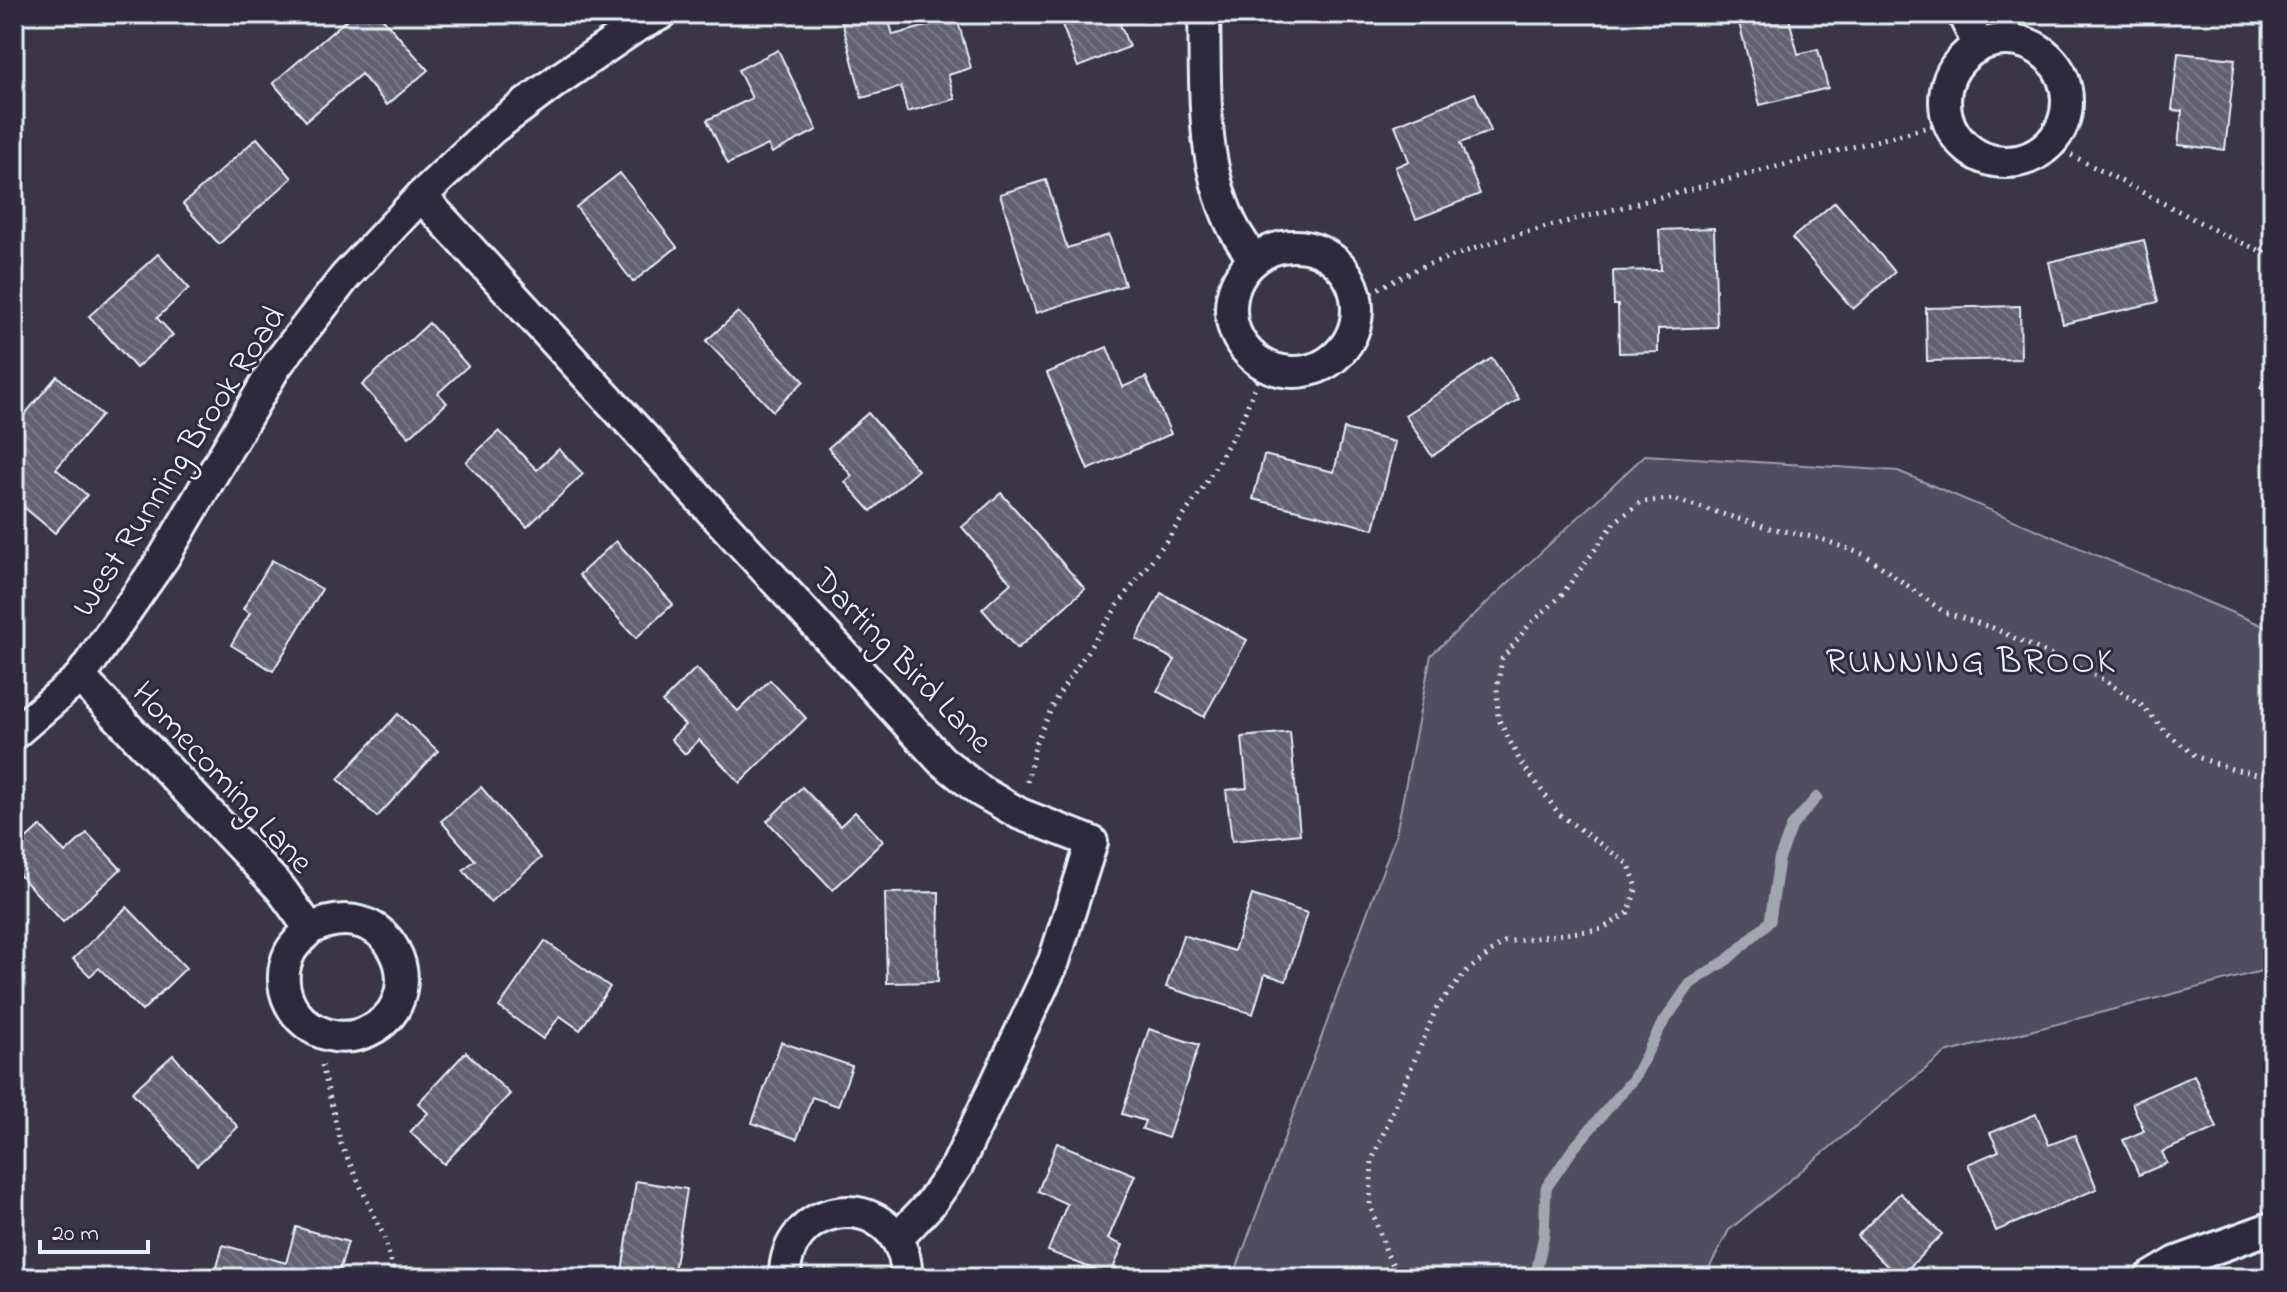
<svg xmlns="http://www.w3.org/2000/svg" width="2287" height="1292" viewBox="0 0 2287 1292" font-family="'Indie Flower',sans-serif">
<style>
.green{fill:#504e5f;stroke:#9ca0ac;stroke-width:2}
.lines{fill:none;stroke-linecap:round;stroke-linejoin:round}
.stream{stroke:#a2a6b1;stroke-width:11}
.building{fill:url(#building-back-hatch);stroke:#e8f1f8;stroke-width:2}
.minor-casing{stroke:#e8f1f8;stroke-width:36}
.path{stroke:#e8f1f8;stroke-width:5;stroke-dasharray:2 6;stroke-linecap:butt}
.minor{stroke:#2f2a3d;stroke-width:30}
.labels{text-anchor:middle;stroke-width:6;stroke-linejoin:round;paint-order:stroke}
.street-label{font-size:34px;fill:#e8f1f8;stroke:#2f2a3d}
.neighbourhood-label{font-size:36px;letter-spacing:2px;fill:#e8f1f8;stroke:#2f2a3d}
</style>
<defs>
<pattern id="building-back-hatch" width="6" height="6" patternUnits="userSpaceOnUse" patternTransform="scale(2)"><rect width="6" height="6" fill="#636171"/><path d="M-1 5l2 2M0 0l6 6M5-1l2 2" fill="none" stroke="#797886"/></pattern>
</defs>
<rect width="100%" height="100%" fill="#3a3648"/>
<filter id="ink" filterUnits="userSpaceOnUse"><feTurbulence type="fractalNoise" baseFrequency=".0125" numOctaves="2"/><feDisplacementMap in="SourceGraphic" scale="16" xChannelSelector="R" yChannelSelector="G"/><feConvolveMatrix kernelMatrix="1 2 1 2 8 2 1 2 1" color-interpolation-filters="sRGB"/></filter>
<g filter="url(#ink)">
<path class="green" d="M 1645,455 L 1898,471 L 2273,630 L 2273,968 L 1945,1053 L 1729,1230 L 1704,1278 L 1231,1278 L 1237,1267 L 1396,834 L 1431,655 Z"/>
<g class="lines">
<path class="stream" d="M 1535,1278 L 1544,1235 L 1546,1188 L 1573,1149 L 1634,1078 L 1661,1026 L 1690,984 L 1727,960 L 1770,921 L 1779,860 L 1792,826 L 1817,797"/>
</g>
<g class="building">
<path d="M 353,14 L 379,14 L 428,70 L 387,105 L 361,74 L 306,121 L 273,83 Z"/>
<path d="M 840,14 L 887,14 L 893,35 L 957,18 L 971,68 L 948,75 L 955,99 L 907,112 L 901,87 L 862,98 Z"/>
<path d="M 1058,14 L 1116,14 L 1129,47 L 1078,67 Z"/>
<path d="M 1296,14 L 1389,14 L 1389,16 L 1297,23 Z"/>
<path d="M 1513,14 L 1551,14 L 1514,21 Z"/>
<path d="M 1788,14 L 1798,54 L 1818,49 L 1828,88 L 1760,105 L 1737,15 Z"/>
<path d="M 778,50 L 817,130 L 772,153 L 768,145 L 728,164 L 707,120 L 752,98 L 738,70 Z"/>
<path d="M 2178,53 L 2235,59 L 2225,150 L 2178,145 L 2182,111 L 2172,110 Z"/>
<path d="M 1475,93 L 1491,131 L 1460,143 L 1480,194 L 1416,219 L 1395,167 L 1409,161 L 1395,125 Z"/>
<path d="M 257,138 L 292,178 L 219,244 L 183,204 Z"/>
<path d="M 620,173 L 677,247 L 633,282 L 576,207 Z"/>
<path d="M 1046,180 L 1067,248 L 1109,235 L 1125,285 L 1036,313 L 1000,194 Z"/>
<path d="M 1835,202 L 1895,272 L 1853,309 L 1792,238 Z"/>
<path d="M 1714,228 L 1717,327 L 1658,329 L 1658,352 L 1619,353 L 1618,305 L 1614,305 L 1613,271 L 1661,270 L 1659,230 Z"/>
<path d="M 2144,240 L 2158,302 L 2063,324 L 2049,262 Z"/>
<path d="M 158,254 L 189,288 L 157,318 L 173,335 L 136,368 L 89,316 Z"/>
<path d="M 2020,306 L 2021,359 L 1927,361 L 1926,308 Z"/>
<path d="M 738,312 L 804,381 L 773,411 L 706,341 Z"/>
<path d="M 429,323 L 468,366 L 438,393 L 447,403 L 409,437 L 362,385 Z"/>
<path d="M 1107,347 L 1123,387 L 1146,377 L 1171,434 L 1088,470 L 1047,373 Z"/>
<path d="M 1492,358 L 1519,399 L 1432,456 L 1405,415 Z"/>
<path d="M 2273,359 L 2273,393 L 2260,388 Z"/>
<path d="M 57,376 L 102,415 L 56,469 L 87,495 L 55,533 L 14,499 L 14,427 Z"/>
<path d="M 868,413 L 918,470 L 871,511 L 845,482 L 852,476 L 828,448 Z"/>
<path d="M 1344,429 L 1395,442 L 1374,529 L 1253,499 L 1264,455 L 1334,472 Z"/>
<path d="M 499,431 L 537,470 L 559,449 L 583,474 L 527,527 L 466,462 Z"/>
<path d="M 1001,493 L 1085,589 L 1017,649 L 982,609 L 1011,583 L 962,527 Z"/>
<path d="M 616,541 L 673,604 L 636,638 L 579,575 Z"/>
<path d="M 272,560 L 322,589 L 273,671 L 231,645 L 250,613 L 243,609 Z"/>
<path d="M 1161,593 L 1247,640 L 1204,717 L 1157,691 L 1175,660 L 1136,639 Z"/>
<path d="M 696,668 L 738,711 L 770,680 L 806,718 L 740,783 L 699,740 L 685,754 L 671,739 L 685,725 L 662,702 Z"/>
<path d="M 398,714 L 438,751 L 377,817 L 338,779 Z"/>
<path d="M 1290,732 L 1300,834 L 1232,841 L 1226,790 L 1247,788 L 1242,737 Z"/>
<path d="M 481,787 L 541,858 L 490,902 L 463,870 L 475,860 L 441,821 Z"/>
<path d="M 802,787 L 840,826 L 855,812 L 883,841 L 833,890 L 767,821 Z"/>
<path d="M 41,826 L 65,853 L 87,833 L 121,869 L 63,922 L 14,869 L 14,850 Z"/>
<path d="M 939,892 L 938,982 L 887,983 L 885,893 Z"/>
<path d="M 1252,895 L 1307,913 L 1286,981 L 1265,974 L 1253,1014 L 1166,987 L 1183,935 L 1234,951 Z"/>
<path d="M 127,907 L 186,968 L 142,1011 L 99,968 L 90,976 L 73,959 Z"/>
<path d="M 545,941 L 610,987 L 580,1030 L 560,1016 L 543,1039 L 499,1007 Z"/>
<path d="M 1149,1029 L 1199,1045 L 1168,1138 L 1142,1129 L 1145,1121 L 1122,1114 Z"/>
<path d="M 781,1042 L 852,1066 L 838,1106 L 812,1097 L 797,1139 L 752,1123 Z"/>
<path d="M 466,1052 L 510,1094 L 444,1164 L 410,1132 L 428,1113 L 418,1103 Z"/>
<path d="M 173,1055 L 238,1127 L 197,1165 L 132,1092 Z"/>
<path d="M 2194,1075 L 2217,1128 L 2162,1152 L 2167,1163 L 2139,1175 L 2123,1140 L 2144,1131 L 2132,1103 Z"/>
<path d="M 2036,1114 L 2049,1145 L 2075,1135 L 2097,1189 L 1996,1231 L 1968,1164 L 1999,1151 L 1990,1133 Z"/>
<path d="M 1057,1143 L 1135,1175 L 1108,1239 L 1123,1245 L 1110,1276 L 1048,1251 L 1067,1204 L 1038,1191 Z"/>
<path d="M 636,1181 L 687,1189 L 673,1278 L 621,1278 Z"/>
<path d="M 1900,1193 L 1942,1234 L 1899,1278 L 1857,1236 Z"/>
<path d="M 296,1227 L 348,1242 L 337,1278 L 214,1278 L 223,1245 L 286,1263 Z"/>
</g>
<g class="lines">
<g class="minor-casing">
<g id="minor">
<path d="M 1204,14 C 1206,85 1200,158 1231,223 C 1237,236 1246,248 1254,260"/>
<path d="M 1963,14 L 1979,46"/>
<circle cx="2006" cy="101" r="61"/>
<path d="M 421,196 L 941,760 L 980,791 L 1020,814 L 1092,842 L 1054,961 L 957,1166 L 930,1204 L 897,1239"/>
<circle cx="1294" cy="309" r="63"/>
<path d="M 80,677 L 281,889 L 310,929 C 389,890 433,990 376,1027 C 361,1036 345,1039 329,1035 C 293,1026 273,986 290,952 C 294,944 303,936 310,929"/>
<path d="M 14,734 L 80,677 L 164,557 L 276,366 L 345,277 L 421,196 L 492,129 L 559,79 L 634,28 L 661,14"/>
<path d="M 785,1278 C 783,1205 880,1187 903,1253 C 906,1261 906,1270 907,1278"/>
<path d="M 2150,1278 L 2177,1262 L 2273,1227"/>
</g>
</g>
<g class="path">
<path d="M 2050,144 L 2226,236 L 2273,256"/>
<path d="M 2262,251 L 2273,235"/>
<path d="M 1357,299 L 1421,267 L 1508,237 L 1948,122"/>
<path d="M 1027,782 L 1036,742 L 1057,697 L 1118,605 L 1170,536 L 1204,486 L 1241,422 L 1264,364"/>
<path d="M 322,1065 L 341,1144 L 384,1237 L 395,1278"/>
<path d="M 1400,1278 L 1387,1254 L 1370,1205 L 1372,1160 L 1437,1007 L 1467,971 L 1504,942 L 1602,929 L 1628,913 L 1637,887 L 1629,865 L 1559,814 L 1520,761 L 1498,718 L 1497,688 L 1502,659 L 1529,625 L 1560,597 L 1616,521 L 1641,502 L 1673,499 L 1769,528 L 1818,538 L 1865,555 L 1944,612 L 1993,628 L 2104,680 L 2141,705 L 2168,734 L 2197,757 L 2232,769 L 2273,777"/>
</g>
<use href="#minor" class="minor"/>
</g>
</g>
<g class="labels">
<g class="street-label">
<text transform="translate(177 460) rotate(-57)" y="12">West Running Brook Road</text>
<text transform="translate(904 659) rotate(46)" y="12">Darting Bird Lane</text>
<text transform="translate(224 776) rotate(47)" y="12">Homecoming Lane</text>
</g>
<g class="neighbourhood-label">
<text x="1971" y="672">RUNNING BROOK</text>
</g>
</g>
<rect width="2287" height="1292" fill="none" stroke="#2f2a3d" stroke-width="48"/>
<rect x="24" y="24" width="2239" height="1244" fill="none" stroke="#e8f1f8" stroke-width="3" filter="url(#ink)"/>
<path d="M40 1240v12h108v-12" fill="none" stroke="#e8f1f8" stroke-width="4"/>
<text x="52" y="1240" font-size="24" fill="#e8f1f8" stroke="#2f2a3d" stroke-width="6" paint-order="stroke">20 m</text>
</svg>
